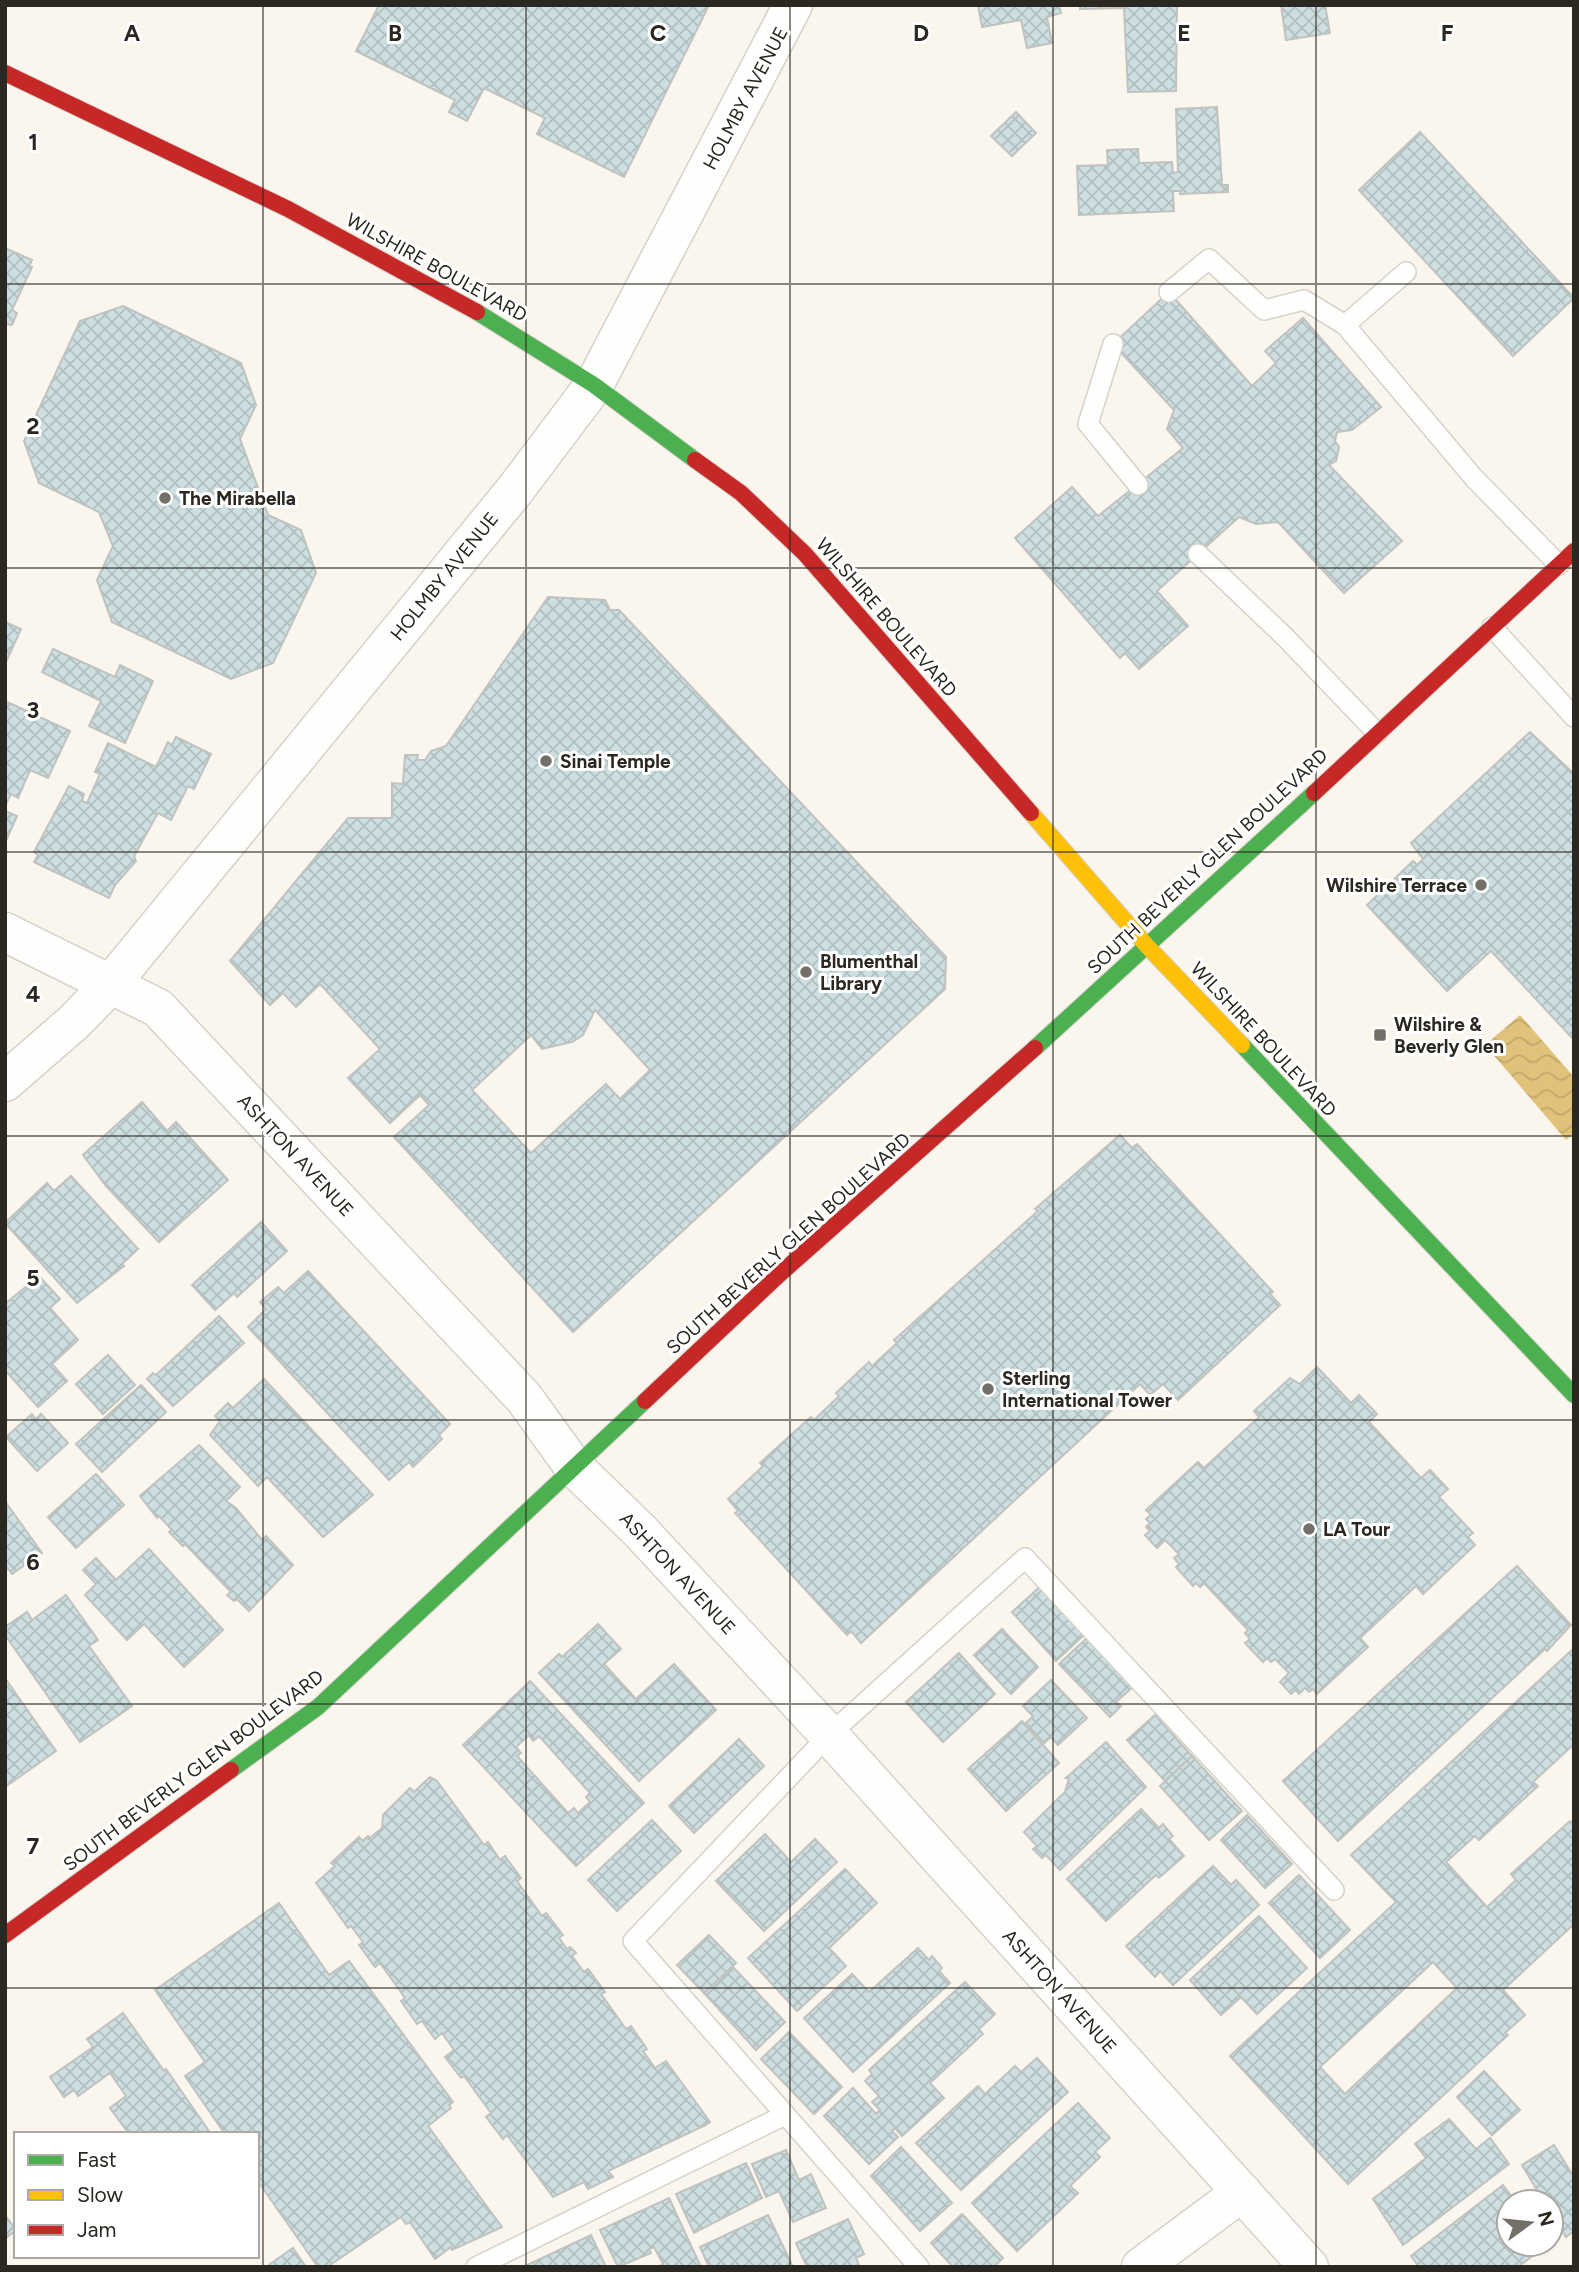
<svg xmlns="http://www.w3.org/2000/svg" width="1579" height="2272" viewBox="0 0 1579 2272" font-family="Figtree,sans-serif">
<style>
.water{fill:url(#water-waves)}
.building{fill:url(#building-cross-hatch);stroke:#c0c2c0;stroke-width:2;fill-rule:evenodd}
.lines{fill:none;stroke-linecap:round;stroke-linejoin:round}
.lane-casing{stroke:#d5d2cb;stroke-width:22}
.street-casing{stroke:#d5d2cb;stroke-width:41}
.fast-casing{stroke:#d5d2cb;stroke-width:18}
.slow-casing{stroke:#d5d2cb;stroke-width:18}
.jam-casing{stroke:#d5d2cb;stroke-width:18}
.lane{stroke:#fefefc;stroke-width:19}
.street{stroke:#fefefc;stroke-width:38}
.fast{stroke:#4caf50;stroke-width:16}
.slow{stroke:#ffc107;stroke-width:16}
.jam{stroke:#c62828;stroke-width:16}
.grid{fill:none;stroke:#2b2721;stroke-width:2;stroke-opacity:0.55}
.poi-dot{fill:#736f69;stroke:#fff;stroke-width:2.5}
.labels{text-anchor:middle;stroke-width:6;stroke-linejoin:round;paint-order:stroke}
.street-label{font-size:19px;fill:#2b2721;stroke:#fff}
.poi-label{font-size:19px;font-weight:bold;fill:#2b2721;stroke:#fff;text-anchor:start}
.grid-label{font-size:23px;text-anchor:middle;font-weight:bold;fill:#2b2721;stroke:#fff;stroke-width:6;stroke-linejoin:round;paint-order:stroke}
</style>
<defs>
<pattern id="water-waves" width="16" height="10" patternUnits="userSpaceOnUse" patternTransform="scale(1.75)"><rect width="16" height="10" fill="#e1c27b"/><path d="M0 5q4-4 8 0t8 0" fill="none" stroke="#c1a76a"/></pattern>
<pattern id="building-cross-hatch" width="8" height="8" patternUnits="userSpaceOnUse" patternTransform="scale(1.75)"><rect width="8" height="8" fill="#cddfe0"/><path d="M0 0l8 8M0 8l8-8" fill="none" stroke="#b0bfc0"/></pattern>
</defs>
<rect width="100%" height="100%" fill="#faf6ee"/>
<path class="water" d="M 1520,1015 L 1574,1077 L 1574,1133 L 1566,1140 L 1485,1045 Z"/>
<g class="building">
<path d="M 379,5 L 709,5 L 624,177 L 537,134 L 545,118 L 484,88 L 467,121 L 449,112 L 455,100 L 356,51 Z"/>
<path d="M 978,5 L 1059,5 L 1061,13 L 1047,17 L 1052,43 L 1027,48 L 1021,20 L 982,27 Z"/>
<path d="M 1080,5 L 1177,5 L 1176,91 L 1128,92 L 1124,8 L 1080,9 Z"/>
<path d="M 1281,5 L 1325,5 L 1330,33 L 1286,40 Z"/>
<path d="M 1217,107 L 1222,185 L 1228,185 L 1228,192 L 1180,194 L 1180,191 L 1173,191 L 1174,211 L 1079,215 L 1077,166 L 1108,165 L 1107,150 L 1138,149 L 1139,163 L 1172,162 L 1173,173 L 1178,172 L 1176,109 Z"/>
<path d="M 1016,112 L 1036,133 L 1012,156 L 991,136 Z"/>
<path d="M 1420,132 L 1574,298 L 1513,356 L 1359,190 Z"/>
<path d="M 5,248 L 32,260 L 29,266 L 32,267 L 12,310 L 17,313 L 12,325 L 5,324 Z"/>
<path d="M 1169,292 L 1252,386 L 1276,363 L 1265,351 L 1303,318 L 1381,407 L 1352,430 L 1337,432 L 1335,441 L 1339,447 L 1336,461 L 1329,465 L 1402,541 L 1344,593 L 1278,522 L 1256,524 L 1239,517 L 1157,591 L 1188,626 L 1139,669 L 1125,653 L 1120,658 L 1015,538 L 1072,487 L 1098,516 L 1183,448 L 1167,429 L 1174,410 L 1113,344 Z"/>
<path d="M 123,306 L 241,363 L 256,405 L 240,439 L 268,515 L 301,530 L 316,573 L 273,663 L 231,679 L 112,622 L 97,580 L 113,546 L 99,512 L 39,483 L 24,441 L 80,321 Z"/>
<path d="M 548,597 L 605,600 L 610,610 L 619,610 L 946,957 L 945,989 L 573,1332 L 394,1137 L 429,1105 L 420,1095 L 390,1123 L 348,1078 L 380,1049 L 320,984 L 296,1007 L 283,993 L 270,1005 L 230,961 L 348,818 L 392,818 L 392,783 L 403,784 L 405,755 L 418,755 L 417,760 L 425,760 L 431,751 L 446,746 ZM 595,1010 L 650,1070 L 620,1099 L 606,1084 L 531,1153 L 472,1090 L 531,1035 L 542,1049 L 572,1042 L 583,1035 Z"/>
<path d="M 5,622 L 21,629 L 7,660 L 5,659 Z"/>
<path d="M 53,649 L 115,677 L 120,665 L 153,681 L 125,743 L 89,726 L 101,701 L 42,672 Z"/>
<path d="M 5,701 L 70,731 L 48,778 L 30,770 L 18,798 L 11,794 L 5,806 Z"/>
<path d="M 1530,732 L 1574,774 L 1574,1040 L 1491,951 L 1447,991 L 1367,905 L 1413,861 L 1417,865 L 1423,859 L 1411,843 Z"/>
<path d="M 176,737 L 211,754 L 194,789 L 188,786 L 171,820 L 158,813 L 134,856 L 136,861 L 115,885 L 109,898 L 34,862 L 38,855 L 34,852 L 69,786 L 84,794 L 82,801 L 87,803 L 100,774 L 95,772 L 108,743 L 156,767 L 168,742 L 172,745 Z"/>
<path d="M 5,811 L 17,816 L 5,843 Z"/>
<path d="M 142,1102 L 167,1131 L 176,1122 L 228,1180 L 159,1242 L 106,1186 L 83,1155 Z"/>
<path d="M 1120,1135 L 1132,1148 L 1137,1144 L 1273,1292 L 1270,1294 L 1280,1305 L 1178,1400 L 1163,1384 L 1150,1395 L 1140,1384 L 861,1643 L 851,1631 L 847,1635 L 735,1513 L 738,1511 L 728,1499 L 763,1466 L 760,1463 L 811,1417 L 814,1420 L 839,1396 L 836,1393 L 869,1362 L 872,1366 L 897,1343 L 894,1340 L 1038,1211 L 1035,1209 Z"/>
<path d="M 71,1176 L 138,1249 L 122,1264 L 124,1266 L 77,1303 L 5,1223 L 47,1183 L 54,1191 Z"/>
<path d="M 261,1222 L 287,1251 L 237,1297 L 234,1293 L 215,1310 L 192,1285 Z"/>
<path d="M 308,1271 L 450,1424 L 439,1435 L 442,1439 L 413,1467 L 409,1462 L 389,1480 L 248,1327 L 266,1309 L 260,1302 L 278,1287 L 284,1293 Z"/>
<path d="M 39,1276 L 60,1299 L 50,1308 L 78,1340 L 52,1364 L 67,1381 L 38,1407 L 5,1370 L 5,1304 Z"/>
<path d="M 219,1316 L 244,1343 L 173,1406 L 147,1379 L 153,1373 L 156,1375 Z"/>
<path d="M 108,1355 L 135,1385 L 103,1414 L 76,1384 Z"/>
<path d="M 1317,1367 L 1351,1403 L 1359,1395 L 1377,1414 L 1369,1422 L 1421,1478 L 1430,1470 L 1448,1489 L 1439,1497 L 1473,1533 L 1468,1537 L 1475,1545 L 1423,1594 L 1416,1586 L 1360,1638 L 1368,1647 L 1317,1694 L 1313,1689 L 1309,1692 L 1305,1688 L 1299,1694 L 1296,1690 L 1291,1694 L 1280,1682 L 1289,1673 L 1275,1659 L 1271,1662 L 1267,1658 L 1263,1662 L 1245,1643 L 1250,1639 L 1245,1633 L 1248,1630 L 1204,1583 L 1200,1587 L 1196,1583 L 1193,1586 L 1176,1567 L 1179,1564 L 1174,1558 L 1179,1554 L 1165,1540 L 1157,1548 L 1145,1535 L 1150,1531 L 1146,1527 L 1150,1523 L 1146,1519 L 1151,1515 L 1146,1510 L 1198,1462 L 1204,1468 L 1259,1417 L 1254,1411 L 1290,1378 L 1300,1384 Z"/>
<path d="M 264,1379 L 373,1495 L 323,1537 L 267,1477 L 258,1486 L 210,1435 L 220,1421 L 215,1416 L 228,1403 L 233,1408 Z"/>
<path d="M 141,1385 L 166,1412 L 102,1472 L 76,1444 Z"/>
<path d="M 32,1414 L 36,1419 L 41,1414 L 68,1443 L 37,1471 L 6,1437 Z"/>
<path d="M 199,1445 L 240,1487 L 226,1501 L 236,1508 L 262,1540 L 266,1536 L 293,1565 L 249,1611 L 237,1599 L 234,1601 L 227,1595 L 231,1592 L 185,1544 L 183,1546 L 169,1532 L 172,1530 L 159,1516 L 157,1518 L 140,1496 Z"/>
<path d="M 96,1474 L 124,1505 L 76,1548 L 48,1517 Z"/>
<path d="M 7,1504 L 42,1553 L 12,1574 L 5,1565 Z"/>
<path d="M 149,1549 L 223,1630 L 184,1667 L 144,1624 L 127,1640 L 85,1595 L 96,1584 L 83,1570 L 96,1558 L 116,1580 Z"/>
<path d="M 1517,1566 L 1571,1625 L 1547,1651 L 1545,1649 L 1338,1841 L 1283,1781 Z"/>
<path d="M 1042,1585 L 1084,1635 L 1056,1661 L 1012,1612 Z"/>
<path d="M 66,1595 L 98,1640 L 89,1646 L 132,1706 L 80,1742 L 5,1635 L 5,1627 L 27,1612 L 32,1620 Z"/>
<path d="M 598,1624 L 621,1649 L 604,1664 L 636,1699 L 674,1664 L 716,1710 L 639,1781 L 539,1673 L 559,1654 L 562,1657 Z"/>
<path d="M 1002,1629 L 1038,1667 L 1011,1694 L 974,1655 Z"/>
<path d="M 1088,1637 L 1134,1686 L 1116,1702 L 1121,1706 L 1110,1717 L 1059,1664 Z"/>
<path d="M 1574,1648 L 1574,1744 L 1533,1782 L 1538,1786 L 1479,1840 L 1475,1836 L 1446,1862 L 1487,1907 L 1516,1880 L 1511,1874 L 1570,1821 L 1574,1824 L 1574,1924 L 1503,1990 L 1525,2015 L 1505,2033 L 1508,2035 L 1348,2184 L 1230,2056 L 1396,1902 L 1351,1855 ZM 1433,1962 L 1457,1988 L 1345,2094 L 1320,2067 Z"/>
<path d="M 959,1653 L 995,1694 L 943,1742 L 906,1702 Z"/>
<path d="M 5,1678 L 56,1751 L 5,1787 Z"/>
<path d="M 1051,1680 L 1087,1718 L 1058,1745 L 1051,1737 L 1044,1743 L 1026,1723 L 1033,1716 L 1023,1706 Z"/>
<path d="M 530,1681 L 644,1803 L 576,1866 L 463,1745 ZM 529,1735 L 533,1741 L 539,1736 L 590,1793 L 586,1797 L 590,1802 L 578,1813 L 574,1808 L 568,1813 L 517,1756 L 521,1753 L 516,1747 Z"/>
<path d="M 1155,1715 L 1192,1756 L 1165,1781 L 1127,1740 Z"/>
<path d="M 1022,1721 L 1059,1763 L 1006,1811 L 968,1769 Z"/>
<path d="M 739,1739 L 764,1766 L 694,1833 L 669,1806 Z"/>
<path d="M 1106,1742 L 1146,1787 L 1060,1870 L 1046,1855 L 1042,1858 L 1033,1849 L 1037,1846 L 1024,1832 L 1065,1792 L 1069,1778 L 1066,1778 Z"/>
<path d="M 1192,1756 L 1242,1811 L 1209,1840 L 1160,1786 Z"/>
<path d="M 430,1777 L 437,1781 L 484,1845 L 488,1842 L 500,1860 L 505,1856 L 521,1878 L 517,1881 L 542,1916 L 546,1913 L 563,1935 L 559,1938 L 567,1949 L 570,1947 L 576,1953 L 572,1956 L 584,1972 L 588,1969 L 605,1992 L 601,1994 L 626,2029 L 631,2026 L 647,2049 L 643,2051 L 655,2068 L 666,2061 L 710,2122 L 706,2125 L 608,2171 L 613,2177 L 588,2189 L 584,2182 L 553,2197 L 507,2135 L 503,2139 L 486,2117 L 491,2113 L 464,2076 L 461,2078 L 445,2057 L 454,2050 L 442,2033 L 435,2039 L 422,2021 L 417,2024 L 401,2001 L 405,1998 L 380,1963 L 375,1967 L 359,1945 L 363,1942 L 351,1926 L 348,1928 L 316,1883 L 335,1866 L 331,1863 L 359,1837 L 363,1841 L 368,1836 L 370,1838 L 382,1828 L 383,1815 L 410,1788 L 414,1792 Z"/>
<path d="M 1141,1809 L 1159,1828 L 1163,1824 L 1173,1836 L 1169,1839 L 1184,1856 L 1159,1878 L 1156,1875 L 1106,1921 L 1067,1879 Z"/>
<path d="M 1247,1815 L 1292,1864 L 1265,1888 L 1221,1840 Z"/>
<path d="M 652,1820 L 681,1851 L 617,1911 L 588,1880 Z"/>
<path d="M 765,1834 L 791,1862 L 815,1839 L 837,1862 L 764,1931 L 716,1881 Z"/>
<path d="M 1213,1866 L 1231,1885 L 1236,1880 L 1259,1905 L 1173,1985 L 1160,1971 L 1155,1977 L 1126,1946 Z"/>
<path d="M 845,1869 L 877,1903 L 829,1948 L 846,1966 L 797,2011 L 748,1958 Z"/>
<path d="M 1299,1875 L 1350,1930 L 1320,1958 L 1269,1903 Z"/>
<path d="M 279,1903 L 329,1975 L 349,1961 L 453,2102 L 449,2105 L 451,2108 L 428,2126 L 502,2227 L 452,2250 L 451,2247 L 435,2259 L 410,2222 L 406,2224 L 401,2217 L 327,2267 L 318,2267 L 257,2180 L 257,2134 L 225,2134 L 185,2076 L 205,2062 L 155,1990 Z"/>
<path d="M 1259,1916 L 1307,1968 L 1257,2014 L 1241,1997 L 1221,2015 L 1190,1980 Z"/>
<path d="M 709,1935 L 736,1963 L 704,1993 L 677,1965 Z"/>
<path d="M 918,1948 L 929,1960 L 932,1956 L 942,1968 L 939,1971 L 950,1983 L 853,2072 L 804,2018 L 852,1974 L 869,1992 Z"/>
<path d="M 733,1967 L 785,2022 L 756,2050 L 704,1993 Z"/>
<path d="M 965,1982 L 995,2014 L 979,2029 L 983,2034 L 930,2083 L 944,2098 L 902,2136 L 895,2128 L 892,2131 L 898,2137 L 869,2164 L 824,2116 L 853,2088 L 876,2114 L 880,2110 L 872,2102 L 879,2096 L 865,2081 L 872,2074 L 869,2070 Z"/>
<path d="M 123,2013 L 164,2071 L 166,2069 L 211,2134 L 129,2134 L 110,2108 L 126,2096 L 110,2073 L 78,2096 L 74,2090 L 64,2097 L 50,2077 L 93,2047 L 87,2039 Z"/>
<path d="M 789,2032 L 842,2087 L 814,2114 L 761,2059 Z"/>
<path d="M 1037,2058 L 1068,2092 L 961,2190 L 916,2143 L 978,2086 L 985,2094 L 1015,2066 L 1021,2072 Z"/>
<path d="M 1484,2071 L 1520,2110 L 1492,2135 L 1457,2097 Z"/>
<path d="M 1078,2103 L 1110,2138 L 1095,2152 L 1100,2157 L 1070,2186 L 1078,2193 L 1017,2251 L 972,2203 Z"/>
<path d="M 1449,2119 L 1476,2149 L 1490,2138 L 1509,2164 L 1403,2245 L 1373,2199 L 1426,2158 L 1415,2144 Z"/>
<path d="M 1554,2145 L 1574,2177 L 1574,2231 L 1566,2237 L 1551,2213 L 1551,2202 L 1544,2202 L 1522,2165 Z"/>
<path d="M 901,2147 L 952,2203 L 920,2231 L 871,2176 Z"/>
<path d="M 786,2150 L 799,2180 L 811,2174 L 826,2208 L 793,2222 L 779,2191 L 766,2197 L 752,2164 Z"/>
<path d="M 746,2163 L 762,2198 L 694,2233 L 676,2194 Z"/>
<path d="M 1503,2185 L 1516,2202 L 1509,2202 L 1509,2244 L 1548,2244 L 1518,2267 L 1419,2267 L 1411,2256 Z"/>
<path d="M 669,2198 L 701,2267 L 658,2267 L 663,2264 L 654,2247 L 649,2249 L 651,2253 L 618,2267 L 600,2230 Z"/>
<path d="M 962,2214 L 1003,2258 L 994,2267 L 953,2267 L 931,2243 Z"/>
<path d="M 5,2215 L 16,2230 L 5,2239 Z"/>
<path d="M 768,2215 L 793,2267 L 709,2267 L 700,2247 Z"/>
<path d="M 848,2219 L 864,2254 L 856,2258 L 860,2267 L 807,2267 L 796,2243 Z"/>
<path d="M 591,2235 L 606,2267 L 523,2267 Z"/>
<path d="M 293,2248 L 306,2267 L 266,2267 Z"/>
</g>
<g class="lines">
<g class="lane-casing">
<g id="lane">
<path d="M 1406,272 L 1345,325 L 1474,478 L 1559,565"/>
<path d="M 1169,292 L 1209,259 L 1264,310 L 1304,300 L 1345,325"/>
<path d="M 1113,344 L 1088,424 L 1138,485"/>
<path d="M 1198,554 L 1286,638 L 1377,733"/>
<path d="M 1492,627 L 1574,717"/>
<path d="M 476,2267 L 785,2115"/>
<path d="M 919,2267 L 633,1941 L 829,1735 L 1025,1558 L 1334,1890"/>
</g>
</g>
<g class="street-casing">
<g id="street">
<path d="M 5,932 L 158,1008 L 524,1398 L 573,1466 L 641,1532 L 829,1735 L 1309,2267"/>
<path d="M 5,1082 L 73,1023 L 110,985 L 515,490 L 594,385 L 793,5"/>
<path d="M 1141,2267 L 1242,2192"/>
</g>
</g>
<g class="fast-casing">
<g id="fast">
<path d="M 477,312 L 594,385 L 695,460"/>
<path d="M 1242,1045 L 1574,1395"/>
<path d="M 1035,1048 L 1314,793"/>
<path d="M 231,1770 L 318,1707 L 645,1401"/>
</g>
</g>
<g class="slow-casing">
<path id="slow" d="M 1031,813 L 1147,946 L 1242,1045"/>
</g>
<g class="jam-casing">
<g id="jam">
<path d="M 5,73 L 288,209 L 477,312"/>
<path d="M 695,460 L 741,493 L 805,554 L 1031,813"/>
<path d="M 1314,793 L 1574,551"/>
<path d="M 645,1401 L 781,1273 L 1035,1048"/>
<path d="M 5,1935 L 231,1770"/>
</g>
</g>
<use href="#lane" class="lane"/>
<use href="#street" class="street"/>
<use href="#fast" class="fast"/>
<use href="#slow" class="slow"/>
<use href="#jam" class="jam"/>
</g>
<path class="grid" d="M 263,5 L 263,2267M 526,5 L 526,2267M 790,5 L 790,2267M 1053,5 L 1053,2267M 1316,5 L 1316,2267M 5,284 L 1574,284M 5,568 L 1574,568M 5,852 L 1574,852M 5,1136 L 1574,1136M 5,1420 L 1574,1420M 5,1704 L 1574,1704M 5,1988 L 1574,1988"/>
<g class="poi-dot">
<circle cx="165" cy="498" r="7"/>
<circle cx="546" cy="761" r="7"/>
<circle cx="1481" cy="885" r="7"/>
<circle cx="806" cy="972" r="7"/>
<rect x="1373" y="1028" width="14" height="14" rx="3.5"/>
<circle cx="988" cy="1389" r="7"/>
<circle cx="1309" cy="1529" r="7"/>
</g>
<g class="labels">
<g class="street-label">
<text transform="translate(745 98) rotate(-62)" y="7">HOLMBY AVENUE</text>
<text transform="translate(437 267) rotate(29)" y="7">WILSHIRE BOULEVARD</text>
<text transform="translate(444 576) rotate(-51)" y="7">HOLMBY AVENUE</text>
<text transform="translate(887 617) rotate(49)" y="7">WILSHIRE BOULEVARD</text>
<text transform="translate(1207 861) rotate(-43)" y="7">SOUTH BEVERLY GLEN BOULEVARD</text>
<text transform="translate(1264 1039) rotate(47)" y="7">WILSHIRE BOULEVARD</text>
<text transform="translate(296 1155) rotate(47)" y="7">ASHTON AVENUE</text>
<text transform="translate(788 1243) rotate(-42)" y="7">SOUTH BEVERLY GLEN BOULEVARD</text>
<text transform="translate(678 1573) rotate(47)" y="7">ASHTON AVENUE</text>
<text transform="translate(193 1770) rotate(-37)" y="7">SOUTH BEVERLY GLEN BOULEVARD</text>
<text transform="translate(1060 1991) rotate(48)" y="7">ASHTON AVENUE</text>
</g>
<g class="poi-label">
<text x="179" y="505">The Mirabella</text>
<text x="560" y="768">Sinai Temple</text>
<text x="1467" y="892" text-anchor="end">Wilshire Terrace</text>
<text x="820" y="968">Blumenthal<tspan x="820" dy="22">Library</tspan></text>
<text x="1394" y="1031">Wilshire &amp;<tspan x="1394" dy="22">Beverly Glen</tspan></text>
<text x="1002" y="1385">Sterling<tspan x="1002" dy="22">International Tower</tspan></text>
<text x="1323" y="1536">LA Tour</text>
</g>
</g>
<g class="grid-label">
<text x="132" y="41">A</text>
<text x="395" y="41">B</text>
<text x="658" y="41">C</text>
<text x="921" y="41">D</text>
<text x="1184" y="41">E</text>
<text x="1447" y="41">F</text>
<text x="33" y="150">1</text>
<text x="33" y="434">2</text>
<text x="33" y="718">3</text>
<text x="33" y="1002">4</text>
<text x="33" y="1286">5</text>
<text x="33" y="1570">6</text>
<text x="33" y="1854">7</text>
</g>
<rect width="1579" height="2272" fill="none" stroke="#2b2721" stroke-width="14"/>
<rect x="14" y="2132" width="245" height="126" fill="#ffffff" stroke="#aaa9a6" stroke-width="2"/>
<rect x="28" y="2155" width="35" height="10" fill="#4caf50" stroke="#aaa9a6" stroke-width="2"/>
<text x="77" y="2167" font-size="21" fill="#2b2721">Fast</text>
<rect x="28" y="2190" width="35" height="10" fill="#ffc107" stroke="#aaa9a6" stroke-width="2"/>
<text x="77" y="2202" font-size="21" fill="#2b2721">Slow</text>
<rect x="28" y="2225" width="35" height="10" fill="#c62828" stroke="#aaa9a6" stroke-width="2"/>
<text x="77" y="2237" font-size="21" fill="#2b2721">Jam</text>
<g transform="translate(1530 2223) rotate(75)"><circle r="33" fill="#ffffff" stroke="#aaa9a6" stroke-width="2"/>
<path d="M0-5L12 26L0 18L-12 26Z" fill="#736f69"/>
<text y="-10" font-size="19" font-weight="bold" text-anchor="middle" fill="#2b2721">N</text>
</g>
</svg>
